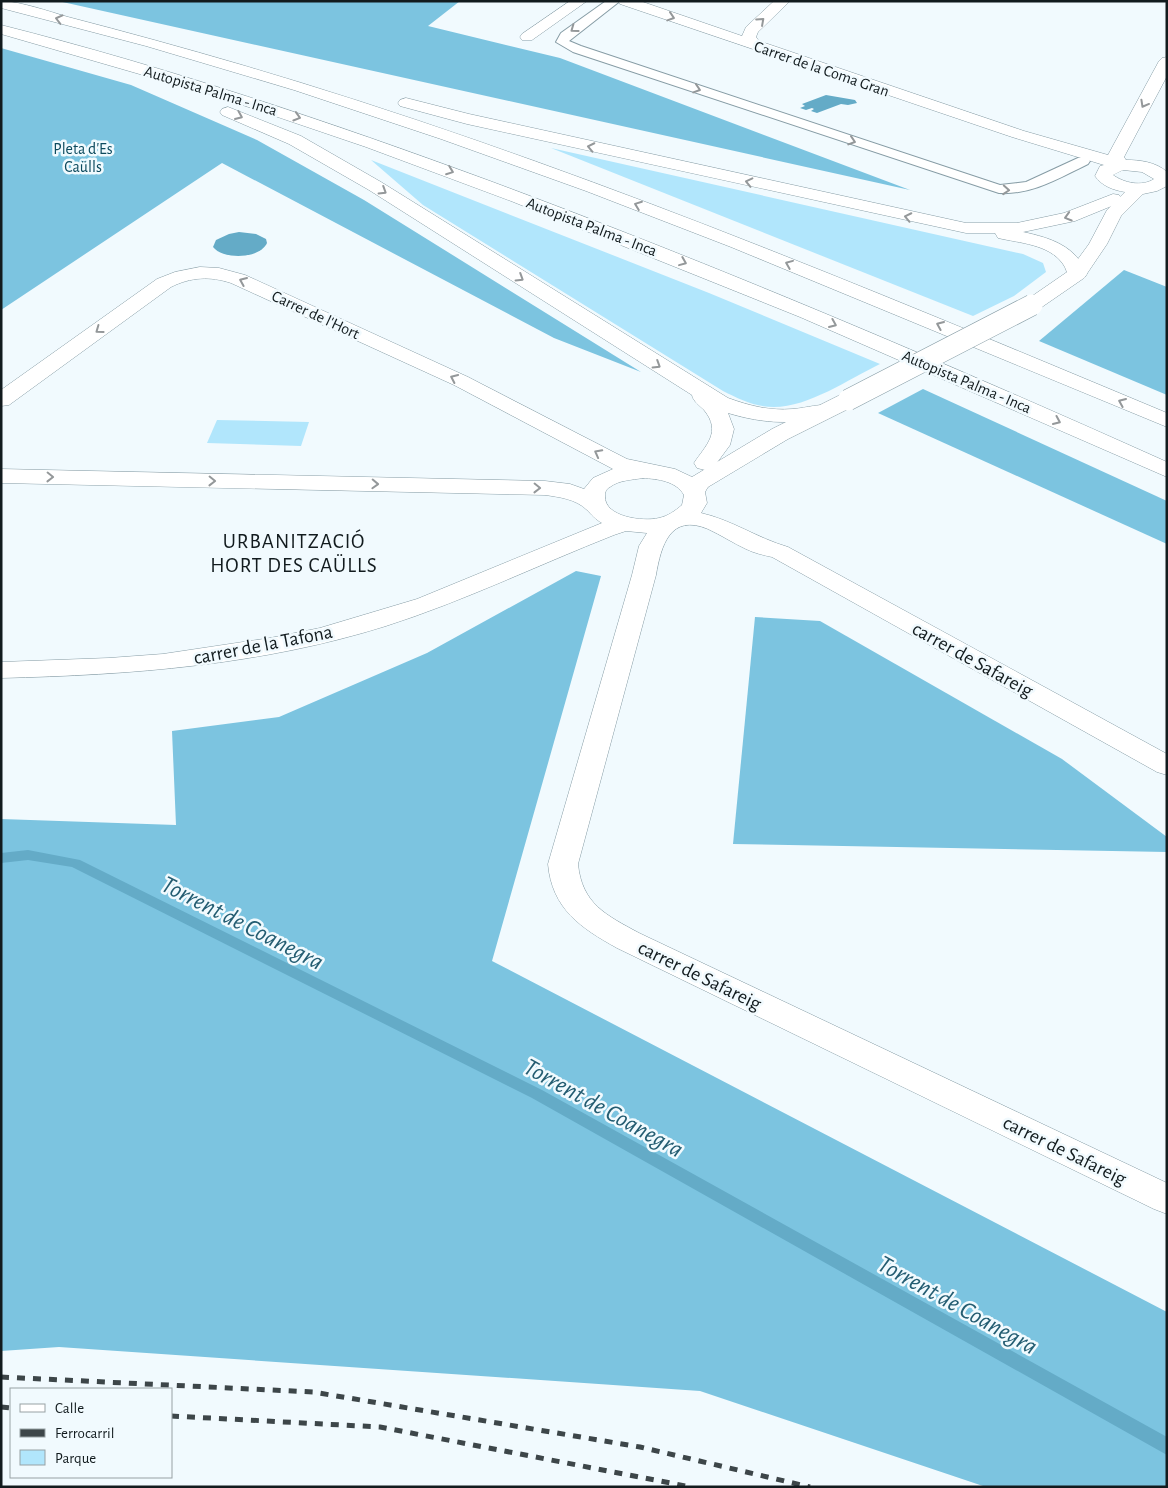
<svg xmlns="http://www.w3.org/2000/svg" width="1168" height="1488" viewBox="0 0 1168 1488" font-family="'Alegreya Sans',sans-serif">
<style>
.green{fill:#b1e6fc}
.forest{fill:#7cc4e0}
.water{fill:#64abc7}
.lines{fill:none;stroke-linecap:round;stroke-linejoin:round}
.stream{fill:#64abc7;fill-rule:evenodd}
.lane-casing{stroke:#869ca5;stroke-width:2}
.street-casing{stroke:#869ca5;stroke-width:1}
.highway-casing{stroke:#869ca5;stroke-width:1}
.lane{fill:#fff;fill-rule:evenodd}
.street{fill:#fff;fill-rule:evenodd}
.highway{fill:#fff;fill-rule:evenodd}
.rail{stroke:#3d4649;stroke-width:5;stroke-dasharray:8 8;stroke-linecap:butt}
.street-bridge-casing{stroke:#869ca5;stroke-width:22;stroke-linecap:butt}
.street-bridge{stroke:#fff;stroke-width:21}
.oneway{stroke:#94989a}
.labels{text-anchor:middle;stroke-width:5;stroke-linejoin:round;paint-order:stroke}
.far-street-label{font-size:16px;fill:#121b1e;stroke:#f1fafe}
.far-park-label{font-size:16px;fill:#0c4a5e;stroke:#f1fafe}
.street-label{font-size:20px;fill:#121b1e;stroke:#f1fafe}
.neighbourhood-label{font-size:21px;letter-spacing:1px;fill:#121b1e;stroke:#f1fafe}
.near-water-label{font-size:25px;font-style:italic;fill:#245d72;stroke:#f1fafe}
</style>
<rect width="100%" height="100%" fill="#f1fafe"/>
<g class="green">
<path d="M 551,148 L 1023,254 L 1043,263 L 1046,272 L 1014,296 L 973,316 Z"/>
<path d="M 371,160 L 709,293 L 880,364 C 849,379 809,407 774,407 C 755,407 739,399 723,391 L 423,205 Z"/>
<path d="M 217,420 L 309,422 L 301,446 L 207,443 Z"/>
</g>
<g class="forest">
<path d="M 58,1 L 460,1 L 428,26 L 560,58 L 910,190 Z"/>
<path d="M 1,48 L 131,85 L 257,140 L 364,200 L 641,372 L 554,338 L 222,163 L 1,310 Z"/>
<path d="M 1124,270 L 1167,287 L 1167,395 L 1039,341 Z"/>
<path d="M 923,389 L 1167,501 L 1167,544 L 878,413 Z"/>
<path d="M 576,571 L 601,576 L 492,961 L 1167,1312 L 1167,1487 L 986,1487 L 700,1391 L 59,1347 L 1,1351 L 1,819 L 176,825 L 172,731 L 279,717 L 427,653 Z"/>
<path d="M 755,617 L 820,621 L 1062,759 L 1167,837 L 1167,852 L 733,844 Z"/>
</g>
<g class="water">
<path d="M 826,95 L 855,100 L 857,103 L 848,105 L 841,104 L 817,113 L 811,111 L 814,109 L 812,108 L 806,110 L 800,108 L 805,106 L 802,104 Z"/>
<path d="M 239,232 L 256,234 L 266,239 L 267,243 C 260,259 223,260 213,247 L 216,240 L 229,234 Z"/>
</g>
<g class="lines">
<path class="stream" d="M 28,850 L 80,860 L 542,1090 L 1167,1437 L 1167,1455 L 532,1098 L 72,867 L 28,860 L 1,863 L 1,853 Z"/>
<g class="lane-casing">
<path id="lane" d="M 606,1 L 620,1 L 569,41 L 581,46 L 1000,185 L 1026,182 L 1078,158 L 1088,158 L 1090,161 L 1088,164 C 1059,178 1032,195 999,193 L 573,52 L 556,42 L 561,33 Z"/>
</g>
<g class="street-casing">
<g id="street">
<path d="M 570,1 L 587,1 L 532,40 L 522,40 L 520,37 L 522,34 Z"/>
<path d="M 618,1 L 640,1 L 742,36 L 746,27 L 774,1 L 790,1 L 758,32 L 756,37 L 759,41 L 1024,131 L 1108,155 L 1159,61 L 1162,58 L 1167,57 L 1167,76 L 1124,157 L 1126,160 C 1140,160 1156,162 1167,172 L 1167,186 L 1157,191 L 1143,194 L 1121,216 L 1107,244 L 1084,278 L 1039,309 L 1032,311 L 1025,309 L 1022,305 L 1025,301 L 1070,270 L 1089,244 L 1107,210 L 1125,192 C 1113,190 1102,186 1095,176 L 1100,166 L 1104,165 L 1012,137 L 620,4 ZM 1123,170 L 1142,172 L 1154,179 C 1142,187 1124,183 1113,175 Z"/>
<path d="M 200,267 L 219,268 L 245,275 L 468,377 L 627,459 L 675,469 L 692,477 L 772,429 L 840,395 L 848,394 L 856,395 L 859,400 L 856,405 L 788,439 L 708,487 L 705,492 L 707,503 L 701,513 C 732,520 757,538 788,547 L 1167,754 L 1167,775 L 1157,772 L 772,557 C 763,555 754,553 746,549 C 733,543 721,535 708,529 C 670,513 661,546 656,575 L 578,864 C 582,904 606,915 639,933 L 1167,1183 L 1167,1214 L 1154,1209 L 617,948 C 581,928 552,909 548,864 L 632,575 L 639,546 L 647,533 L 626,531 L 614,535 C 538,565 464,601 386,626 C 262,665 131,675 1,678 L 1,662 L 109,658 L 163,654 L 270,638 L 320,628 L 417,599 L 602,523 C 595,519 592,515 587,510 C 576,499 559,497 545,495 L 1,483 L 1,469 L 545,481 L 570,484 L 584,489 L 593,478 L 613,469 L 454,385 L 231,283 C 210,276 191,277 171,287 L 9,405 L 1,406 L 1,390 L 157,279 L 175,272 ZM 643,478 C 658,479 676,481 684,495 L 682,505 C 675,511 668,516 659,518 C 643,522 604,517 605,496 C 605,492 606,489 610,487 C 619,480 632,480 643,478 Z"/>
</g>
</g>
<g class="highway-casing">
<g id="highway">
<path d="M 1,1 C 23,2 47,11 68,17 C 126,32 184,48 242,65 C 558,158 863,286 1167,413 L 1167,427 L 731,247 L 586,191 L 441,139 L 294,90 L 146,46 L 1,8 Z"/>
<path d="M 1,25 C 167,67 330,122 490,181 C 719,266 944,362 1167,462 L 1167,477 L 800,317 L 511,201 L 366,147 L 219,97 L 1,34 Z"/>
<path d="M 406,98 L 469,114 L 966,223 L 1017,223 L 1064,213 L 1113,194 L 1119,195 L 1122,199 L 1119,203 L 1075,221 L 1023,232 C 1051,238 1076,246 1087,274 L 1084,278 L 1077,280 L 1070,278 C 1067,274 1066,268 1063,264 C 1049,244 1019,243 998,238 L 995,233 L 966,233 L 467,124 L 400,106 L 398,103 L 400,100 Z"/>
<path d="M 228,107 L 301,136 L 381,182 L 728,398 C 750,406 770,411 793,409 C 807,408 820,403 833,406 L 836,411 L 833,416 C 796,425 764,424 728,413 L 734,429 L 730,445 L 713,468 L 705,470 L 697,468 L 694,463 C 706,445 722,432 704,410 C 699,405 693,401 692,395 L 369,190 L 289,144 L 222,115 L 220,112 L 222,109 Z"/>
</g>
</g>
<use href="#lane" class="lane"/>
<use href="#street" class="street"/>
<use href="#highway" class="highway"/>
<g class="rail">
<path d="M 1,1377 L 313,1392 L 640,1447 L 810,1487"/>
<path d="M 1,1407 L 11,1408"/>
<path d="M 171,1416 L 380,1427 L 691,1487"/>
</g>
<g class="street-bridge-casing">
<path id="street-bridge" d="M 848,400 L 1032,305"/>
</g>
<use href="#street-bridge" class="street-bridge"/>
</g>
<defs><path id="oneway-chevron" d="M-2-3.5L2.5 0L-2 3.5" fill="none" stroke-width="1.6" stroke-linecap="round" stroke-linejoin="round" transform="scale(1.25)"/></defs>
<g class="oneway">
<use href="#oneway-chevron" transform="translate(671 17) rotate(18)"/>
<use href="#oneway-chevron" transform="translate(59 19) rotate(-166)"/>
<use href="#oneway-chevron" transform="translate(761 21) rotate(-42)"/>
<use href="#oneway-chevron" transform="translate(574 29) rotate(144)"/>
<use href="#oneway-chevron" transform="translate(697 89) rotate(18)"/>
<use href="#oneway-chevron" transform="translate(1144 104) rotate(119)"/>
<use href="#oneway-chevron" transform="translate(239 116) rotate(23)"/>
<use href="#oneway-chevron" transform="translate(297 117) rotate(17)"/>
<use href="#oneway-chevron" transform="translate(852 141) rotate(18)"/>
<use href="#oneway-chevron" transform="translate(591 147) rotate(-168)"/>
<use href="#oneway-chevron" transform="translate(450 171) rotate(21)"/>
<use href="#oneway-chevron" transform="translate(749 182) rotate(-167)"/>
<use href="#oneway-chevron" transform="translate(1006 190) rotate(4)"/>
<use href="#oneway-chevron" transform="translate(383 191) rotate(32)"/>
<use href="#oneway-chevron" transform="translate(638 205) rotate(-159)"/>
<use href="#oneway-chevron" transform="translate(908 217) rotate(-168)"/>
<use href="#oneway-chevron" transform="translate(1068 217) rotate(163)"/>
<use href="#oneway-chevron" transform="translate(683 262) rotate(22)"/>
<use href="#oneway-chevron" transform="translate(789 264) rotate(-158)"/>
<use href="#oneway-chevron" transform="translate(520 278) rotate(32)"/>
<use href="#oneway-chevron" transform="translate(243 281) rotate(-157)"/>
<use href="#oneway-chevron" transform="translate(833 324) rotate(23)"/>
<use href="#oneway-chevron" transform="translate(940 325) rotate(-157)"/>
<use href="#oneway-chevron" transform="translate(99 330) rotate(144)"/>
<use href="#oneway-chevron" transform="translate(657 365) rotate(32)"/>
<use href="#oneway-chevron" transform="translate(454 378) rotate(-155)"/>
<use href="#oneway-chevron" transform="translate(1122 402) rotate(-157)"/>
<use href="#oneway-chevron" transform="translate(1057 421) rotate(24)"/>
<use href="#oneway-chevron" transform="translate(598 453) rotate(-152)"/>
<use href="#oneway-chevron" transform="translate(50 477) rotate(1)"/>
<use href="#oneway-chevron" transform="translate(212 481) rotate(1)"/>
<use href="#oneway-chevron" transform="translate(375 484) rotate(2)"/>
<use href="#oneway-chevron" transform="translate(537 488) rotate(1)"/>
</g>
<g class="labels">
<g class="far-street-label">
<text transform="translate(822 68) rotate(19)" y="6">Carrer de la Coma Gran</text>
<text transform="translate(211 90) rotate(17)" y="6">Autopista Palma - Inca</text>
<text transform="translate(592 226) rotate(21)" y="6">Autopista Palma - Inca</text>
<text transform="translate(316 314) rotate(25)" y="6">Carrer de l'Hort</text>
<text transform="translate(967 381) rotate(23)" y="6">Autopista Palma - Inca</text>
</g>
<g class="far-park-label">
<text x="83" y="154">Pleta d'Es<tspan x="83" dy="18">Caülls</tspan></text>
</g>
<g class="street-label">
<text transform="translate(263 644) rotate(-11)" y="7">carrer de la Tafona</text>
<text transform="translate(973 659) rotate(29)" y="7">carrer de Safareig</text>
<text transform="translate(700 975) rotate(26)" y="7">carrer de Safareig</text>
<text transform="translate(1065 1150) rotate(26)" y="7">carrer de Safareig</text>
</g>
<g class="neighbourhood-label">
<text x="294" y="548">URBANITZACIÓ<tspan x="294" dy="24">HORT DES CAÜLLS</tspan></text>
</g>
<g class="near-water-label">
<text transform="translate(243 922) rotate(27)" y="9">Torrent de Coanegra</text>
<text transform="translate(604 1107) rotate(29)" y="9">Torrent de Coanegra</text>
<text transform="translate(958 1304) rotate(29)" y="9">Torrent de Coanegra</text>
</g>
</g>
<rect width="1168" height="1488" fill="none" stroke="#121b1e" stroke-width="5"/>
<rect x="10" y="1388" width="162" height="90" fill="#f1fafe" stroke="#98a1a4"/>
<rect x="20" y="1404" width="25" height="8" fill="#ffffff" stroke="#98a1a4"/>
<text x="55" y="1413" font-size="15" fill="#121b1e">Calle</text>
<rect x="20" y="1429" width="25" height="8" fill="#3d4649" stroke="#98a1a4"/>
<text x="55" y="1438" font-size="15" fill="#121b1e">Ferrocarril</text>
<rect x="20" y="1450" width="25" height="15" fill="#b1e6fc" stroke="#98a1a4"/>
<text x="55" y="1463" font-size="15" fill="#121b1e">Parque</text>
</svg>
